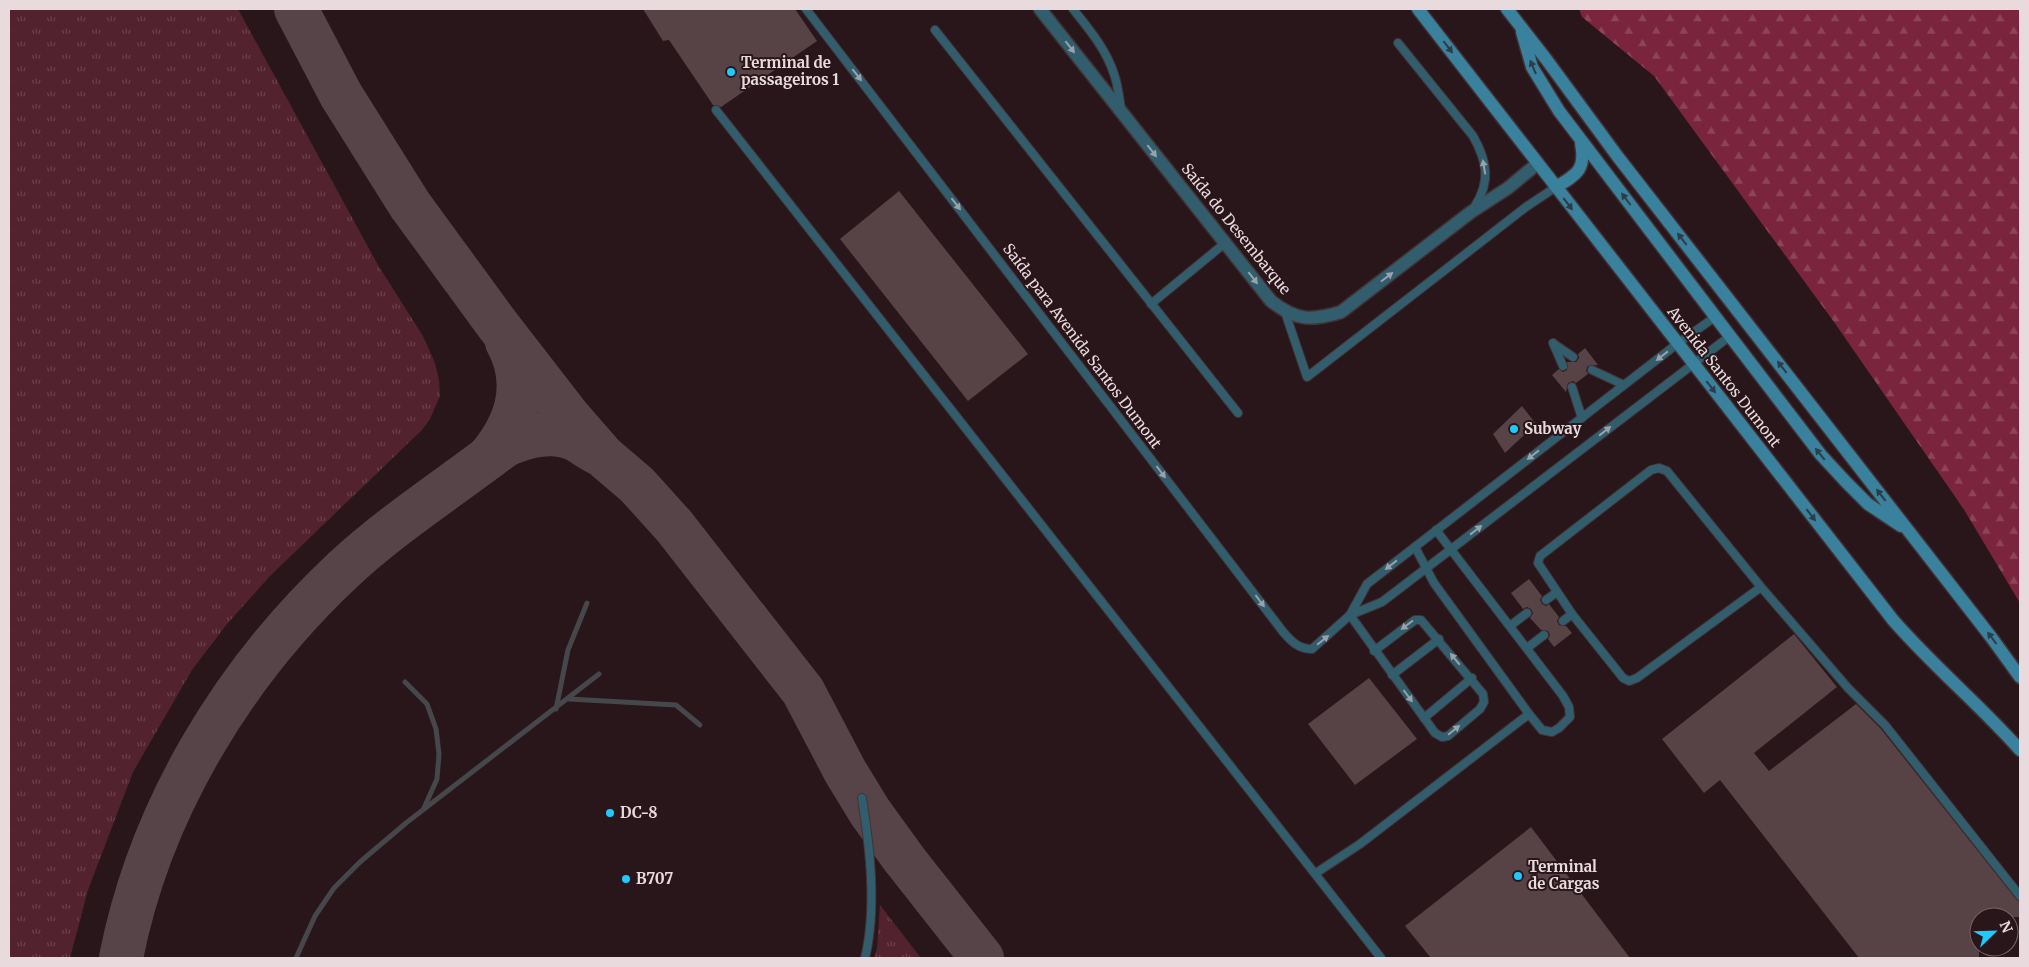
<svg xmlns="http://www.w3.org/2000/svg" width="2029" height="967" viewBox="0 0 2029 967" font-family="Merriweather,serif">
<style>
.grass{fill:url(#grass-tufts)}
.forest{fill:url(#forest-firs)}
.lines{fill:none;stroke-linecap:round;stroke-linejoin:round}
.stream{stroke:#46474b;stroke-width:5}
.taxiway{stroke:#564448;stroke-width:44}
.building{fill:#574246}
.lane-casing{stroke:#433235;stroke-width:10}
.street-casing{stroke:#433235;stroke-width:15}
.secondary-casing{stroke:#433235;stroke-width:15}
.lane{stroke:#325d6d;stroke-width:8}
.street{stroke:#325d6d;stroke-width:12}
.secondary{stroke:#39819c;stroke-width:12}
.oneway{fill:#97a2ab}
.oneway2{fill:#2e3b48}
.poi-dot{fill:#1ec9fd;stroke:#28161a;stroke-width:2}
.labels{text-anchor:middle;stroke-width:4;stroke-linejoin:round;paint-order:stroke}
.poi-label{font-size:15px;font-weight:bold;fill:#e9dbdd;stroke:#28161a;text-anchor:start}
.street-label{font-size:15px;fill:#e9dbdd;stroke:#28161a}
</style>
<defs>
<pattern id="grass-tufts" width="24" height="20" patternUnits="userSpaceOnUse" patternTransform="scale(1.25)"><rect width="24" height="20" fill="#52222e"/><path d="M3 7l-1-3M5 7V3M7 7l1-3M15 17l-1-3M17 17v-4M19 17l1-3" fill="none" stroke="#6b424c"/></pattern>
<pattern id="forest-firs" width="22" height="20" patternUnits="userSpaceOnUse" patternTransform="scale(1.25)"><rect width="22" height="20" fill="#7a243e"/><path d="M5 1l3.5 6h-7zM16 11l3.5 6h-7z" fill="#8d4359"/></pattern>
</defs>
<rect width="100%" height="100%" fill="#28161a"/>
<g class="grass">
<path d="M 9,9 L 238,9 L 378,265 L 423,336 L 435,363 L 439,380 L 440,396 L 430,419 L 422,430 L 271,575 L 227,624 L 192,670 L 133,772 L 88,890 L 70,958 L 9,958 Z"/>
<path d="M 880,905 L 921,958 L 874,958 L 877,948 Z"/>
</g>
<path class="forest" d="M 1579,9 L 2020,9 L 2020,603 L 1963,508 L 1834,322 L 1654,76 L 1582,17 Z"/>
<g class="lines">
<g class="stream">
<path d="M 405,682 L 427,704 L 436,729 L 439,754 L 437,779 L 424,808"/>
<path d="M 569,699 L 676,705 L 700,725"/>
<path d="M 556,709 L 568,650 L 587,603"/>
<path d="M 296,958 L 315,916 L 334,888 L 360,862 L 406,823 L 599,674"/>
</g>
<g class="taxiway">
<path d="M 296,9 L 341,95 L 410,205 L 497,324 L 569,417 L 603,456 L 637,485 L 674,526 L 803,691 L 845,771 L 870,812 L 904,859 L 982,958"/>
<path d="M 488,458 C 517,424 530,384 507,342"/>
<path d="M 121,958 C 150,810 233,673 343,570 C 391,525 452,486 504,446 C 525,436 553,429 574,439 C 582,443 590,449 598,453"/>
</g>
</g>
<g class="building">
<path d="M 643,9 L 795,9 L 817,41 L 721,107 L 713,105 L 669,40 L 663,41 Z"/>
<path d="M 899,191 L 1028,354 L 968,401 L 840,239 Z"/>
<path d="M 1585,348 L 1598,365 L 1588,366 L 1586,370 L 1588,374 L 1576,383 L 1573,381 L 1568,383 L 1566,392 L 1552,375 L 1559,369 L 1563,372 L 1567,370 L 1567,362 L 1576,362 L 1579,358 L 1578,354 Z"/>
<path d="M 1522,406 L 1536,424 L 1505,453 L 1493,434 Z"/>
<path d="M 1529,579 L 1542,596 L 1540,600 L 1542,604 L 1546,606 L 1549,604 L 1559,617 L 1557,621 L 1559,625 L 1566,626 L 1572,633 L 1554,647 L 1548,639 L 1550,635 L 1548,631 L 1541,630 L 1530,618 L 1533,613 L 1531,609 L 1527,607 L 1523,609 L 1511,593 Z"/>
<path d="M 1794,634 L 1837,687 L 1754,753 L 1769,771 L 1856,704 L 1881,729 L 2016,899 L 2020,902 L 2020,917 L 1979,917 L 1979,958 L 1859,958 L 1720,780 L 1704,793 L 1662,739 Z"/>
<path d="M 1369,678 L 1417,739 L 1355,785 L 1308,724 Z"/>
<path d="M 1531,827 L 1630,958 L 1431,958 L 1405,926 Z"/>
</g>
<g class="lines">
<g class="lane-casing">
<g id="lane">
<path d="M 806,9 L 1284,633 C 1292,642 1299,649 1312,649 L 1350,615 L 1367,584 L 1677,344 L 1715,317"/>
<path d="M 1073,9 C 1089,29 1106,49 1114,74 C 1118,85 1119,97 1121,109"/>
<path d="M 935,30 L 1238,413"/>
<path d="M 1398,43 L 1473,136 C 1487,161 1491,181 1475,206"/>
<path d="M 716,110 L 1381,958"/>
<path d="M 1151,304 L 1225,243"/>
<path d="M 1285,312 L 1307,377 L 1526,207 L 1556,187"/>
<path d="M 1553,343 L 1563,366"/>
<path d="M 1554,344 L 1573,357"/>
<path d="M 1592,370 L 1624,385"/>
<path d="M 1572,387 L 1582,418"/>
<path d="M 1415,547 L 1434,583 L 1529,714 L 1542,730 L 1552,732 L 1559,728 L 1570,717 L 1569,707 L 1563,696 L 1436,530"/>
<path d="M 1761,587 L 1637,678 L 1629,681 L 1623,678 L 1572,614 L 1538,563 L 1540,556 L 1651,470 L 1659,468 L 1667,471 L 1761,587 L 1848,688 L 1885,725 L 2020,896"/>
<path d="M 1546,600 L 1557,592"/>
<path d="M 1350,615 L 1382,602 L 1730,336"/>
<path d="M 1350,615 L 1435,733 L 1442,737 L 1448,736 L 1480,709 L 1484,702 L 1483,694 L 1421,620 L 1415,620 L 1374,651"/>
<path d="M 1563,621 L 1572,614"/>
<path d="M 1510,626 L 1527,613"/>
<path d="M 1527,648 L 1544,635"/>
<path d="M 1392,675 L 1439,639"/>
<path d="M 1424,718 L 1472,678"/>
<path d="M 862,798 C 870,848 877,908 865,958"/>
<path d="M 1316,873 L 1360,844 L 1529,714"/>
</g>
</g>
<g class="street-casing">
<path id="street" d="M 1040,9 L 1271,301 C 1296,321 1312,321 1341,312 L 1471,212 L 1508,188 L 1537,164"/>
</g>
<g class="secondary-casing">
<g id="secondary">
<path d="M 1418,9 L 1893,620 C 1933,666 1979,704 2020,750"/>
<path d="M 1507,9 L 1546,59 L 1618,157 L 1991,637 L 2020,677"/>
<path d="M 1522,32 L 1532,67 L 1559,111 L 1730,336 L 1821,455 L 1846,482 L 1868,504 L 1901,526"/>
<path d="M 1556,187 C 1578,174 1586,169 1581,143"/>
</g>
</g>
<use href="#lane" class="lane"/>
<use href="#street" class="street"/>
<use href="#secondary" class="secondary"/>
</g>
<defs><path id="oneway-solid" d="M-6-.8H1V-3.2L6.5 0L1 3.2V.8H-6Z" transform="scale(1.25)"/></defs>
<g class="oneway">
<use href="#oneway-solid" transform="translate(1070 47) rotate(52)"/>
<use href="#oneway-solid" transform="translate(857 75) rotate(52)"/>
<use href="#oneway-solid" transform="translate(1152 151) rotate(52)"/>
<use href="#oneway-solid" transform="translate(1484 167) rotate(-100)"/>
<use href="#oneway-solid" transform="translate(956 204) rotate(52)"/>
<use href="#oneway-solid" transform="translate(1387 277) rotate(-37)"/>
<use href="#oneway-solid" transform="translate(1253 278) rotate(52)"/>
<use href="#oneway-solid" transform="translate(1662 356) rotate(142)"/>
<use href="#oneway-solid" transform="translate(1605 431) rotate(-38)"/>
<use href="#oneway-solid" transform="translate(1533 455) rotate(142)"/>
<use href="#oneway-solid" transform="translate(1161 472) rotate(53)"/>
<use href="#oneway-solid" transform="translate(1476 530) rotate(-38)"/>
<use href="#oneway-solid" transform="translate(1391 565) rotate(142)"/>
<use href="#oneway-solid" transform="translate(1260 601) rotate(53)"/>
<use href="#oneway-solid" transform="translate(1407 625) rotate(143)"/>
<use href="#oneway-solid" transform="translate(1323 640) rotate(-39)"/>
<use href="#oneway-solid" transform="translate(1455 659) rotate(-130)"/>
<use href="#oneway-solid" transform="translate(1408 696) rotate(53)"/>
<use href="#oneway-solid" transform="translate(1454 730) rotate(-39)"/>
</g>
<g class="oneway2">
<use href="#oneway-solid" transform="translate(1448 47) rotate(52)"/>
<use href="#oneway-solid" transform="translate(1533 67) rotate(-113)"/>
<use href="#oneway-solid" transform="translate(1626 199) rotate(-127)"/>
<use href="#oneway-solid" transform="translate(1568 204) rotate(52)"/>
<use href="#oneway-solid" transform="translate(1682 239) rotate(-128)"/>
<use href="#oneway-solid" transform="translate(1782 367) rotate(-128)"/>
<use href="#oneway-solid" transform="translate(1711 387) rotate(52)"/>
<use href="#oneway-solid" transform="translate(1820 454) rotate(-129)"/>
<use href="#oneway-solid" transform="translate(1881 495) rotate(-128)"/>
<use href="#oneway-solid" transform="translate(1811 515) rotate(52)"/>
<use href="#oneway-solid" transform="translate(1992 638) rotate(-127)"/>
</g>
<g class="poi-dot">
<circle cx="731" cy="72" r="5"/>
<circle cx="1514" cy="429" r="5"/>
<circle cx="610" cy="813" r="5"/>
<circle cx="1518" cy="876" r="5"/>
<circle cx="626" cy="879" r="5"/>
</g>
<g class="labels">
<g class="poi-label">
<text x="741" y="68">Terminal de<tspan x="741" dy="17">passageiros 1</tspan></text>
<text x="1524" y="434">Subway</text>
<text x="620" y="818">DC-8</text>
<text x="1528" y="872">Terminal<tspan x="1528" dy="17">de Cargas</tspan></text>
<text x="636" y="884">B707</text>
</g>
<g class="street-label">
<text transform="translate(1236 229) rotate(51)" y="5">Saída do Desembarque</text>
<text transform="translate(1082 346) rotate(53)" y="5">Saída para Avenida Santos Dumont</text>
<text transform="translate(1724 377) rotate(52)" y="5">Avenida Santos Dumont</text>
</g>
</g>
<rect width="2029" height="967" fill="none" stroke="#e9dbdd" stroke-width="20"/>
<g transform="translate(1994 932) rotate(67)"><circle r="24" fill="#28161a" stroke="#756568"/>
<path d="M0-4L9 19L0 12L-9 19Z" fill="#1ec9fd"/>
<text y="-8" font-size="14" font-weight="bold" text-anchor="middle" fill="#e9dbdd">N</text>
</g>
</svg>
